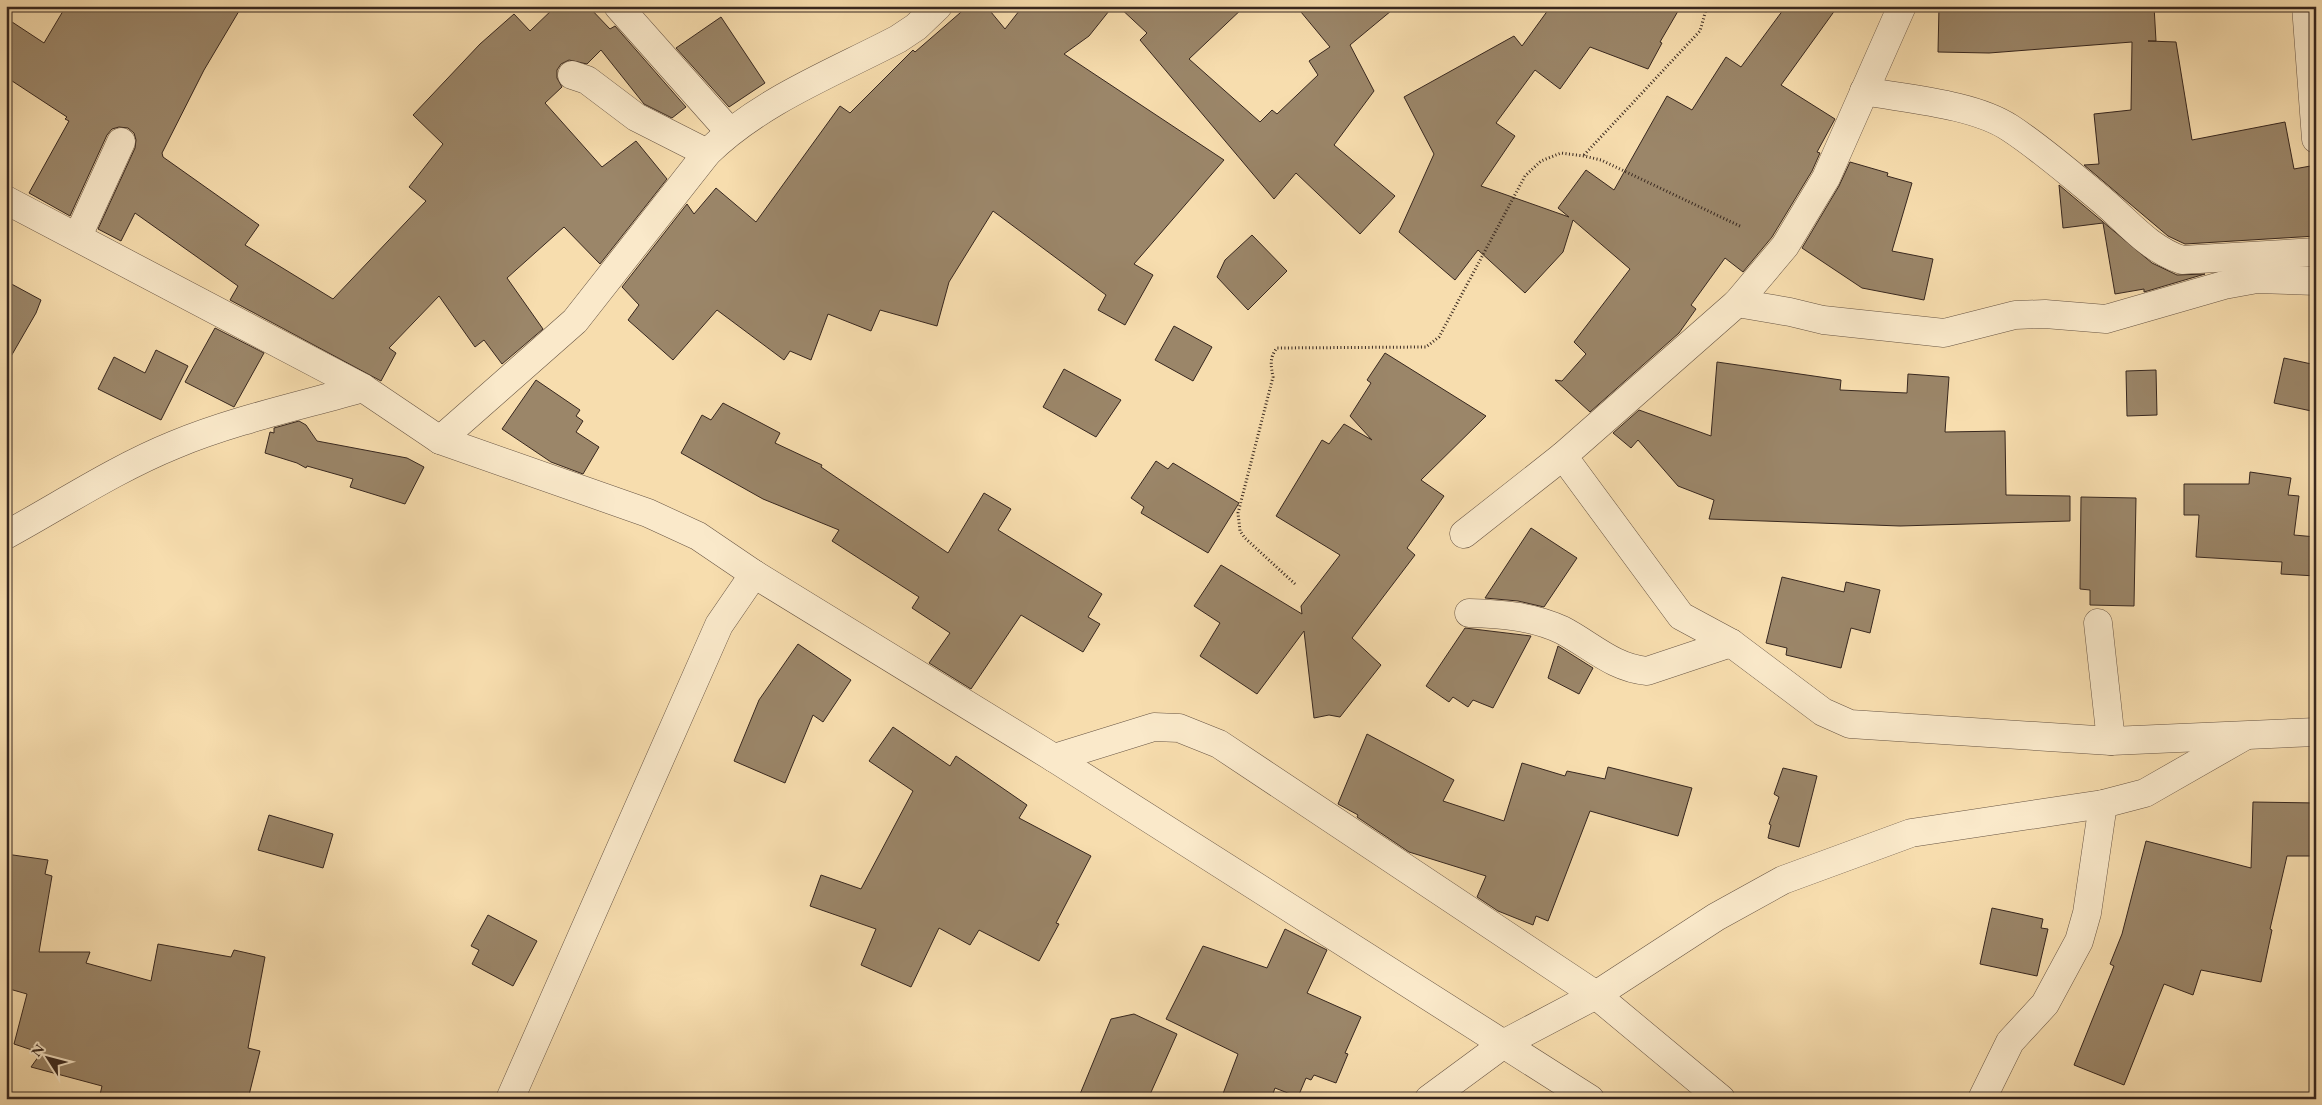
<svg xmlns="http://www.w3.org/2000/svg" width="2322" height="1105" viewBox="0 0 2322 1105" font-family="'EB Garamond',serif">
<style>
.building{fill:#9b8669;stroke:#37271f}
.lines{fill:none;stroke-linecap:round;stroke-linejoin:round}
.street-casing{stroke:#675443;stroke-width:29}
.path{stroke:#37271f;stroke-width:3;stroke-dasharray:1 2.5;stroke-linecap:butt}
.street{stroke:#fae9ca;stroke-width:28}
</style>
<rect width="100%" height="100%" fill="#f7ddae"/>
<filter id="stains"><feTurbulence type="fractalNoise" baseFrequency=".004" numOctaves="4"/><feColorMatrix values="0 0 0 0 .2 0 0 0 0 .09 0 0 0 0 .02 0 0 0 .5 -.17"/></filter>
<radialGradient id="worn" r=".72"><stop offset=".6" stop-color="#630" stop-opacity="0"/><stop offset="1" stop-color="#630" stop-opacity=".3"/></radialGradient>
<g class="building">
<path d="M 66,6 L 242,6 L 204,70 L 162,153 L 163,157 L 259,225 L 245,245 L 333,299 L 426,201 L 409,187 L 443,144 L 413,115 L 480,44 L 514,14 L 530,31 L 556,6 L 588,6 L 610,29 L 615,26 L 686,107 L 672,118 L 644,104 L 601,50 L 587,64 L 569,60 L 561,64 L 557,70 L 557,78 L 562,87 L 545,103 L 602,167 L 636,141 L 667,179 L 600,264 L 564,227 L 507,278 L 543,329 L 502,364 L 484,340 L 475,347 L 439,296 L 389,348 L 396,353 L 381,381 L 230,300 L 238,286 L 135,213 L 121,241 L 98,229 L 135,148 L 136,140 L 134,133 L 128,128 L 119,127 L 112,129 L 107,135 L 70,216 L 29,193 L 69,121 L 65,119 L 67,117 L 6,77 L 6,18 L 44,43 Z"/>
<path d="M 968,6 L 986,6 L 1005,29 L 1023,6 L 1113,6 L 1089,36 L 1064,54 L 1224,160 L 1134,264 L 1153,275 L 1125,325 L 1098,310 L 1106,295 L 993,211 L 949,282 L 937,326 L 880,310 L 871,331 L 828,314 L 811,360 L 790,351 L 784,360 L 717,310 L 673,360 L 628,320 L 639,305 L 622,287 L 687,204 L 694,214 L 716,188 L 756,222 L 840,106 L 850,113 L 913,50 L 915,52 Z"/>
<path d="M 1118,6 L 1245,6 L 1189,59 L 1260,122 L 1272,110 L 1277,114 L 1318,75 L 1309,61 L 1330,47 L 1296,6 L 1397,6 L 1350,45 L 1374,91 L 1334,145 L 1395,196 L 1360,234 L 1296,173 L 1274,199 L 1140,40 L 1147,33 Z"/>
<path d="M 1551,6 L 1681,6 L 1660,42 L 1662,43 L 1648,69 L 1590,47 L 1560,89 L 1535,70 L 1496,123 L 1515,136 L 1481,186 L 1569,217 L 1558,208 L 1586,170 L 1614,190 L 1667,96 L 1692,110 L 1726,57 L 1741,67 L 1786,6 L 1838,6 L 1781,85 L 1835,119 L 1817,152 L 1820,153 L 1812,171 L 1772,237 L 1743,272 L 1725,258 L 1691,305 L 1696,309 L 1679,333 L 1590,412 L 1555,380 L 1562,381 L 1586,354 L 1574,342 L 1630,269 L 1573,220 L 1563,252 L 1525,293 L 1478,250 L 1455,280 L 1399,232 L 1434,154 L 1404,97 L 1514,36 L 1522,46 Z"/>
<path d="M 1939,6 L 2154,6 L 2156,41 L 2148,41 L 2176,42 L 2192,140 L 2285,122 L 2294,169 L 2316,165 L 2316,236 L 2185,244 L 2168,236 L 2084,165 L 2099,164 L 2094,114 L 2131,110 L 2132,42 L 1989,53 L 1938,52 Z"/>
<path d="M 721,17 L 765,83 L 729,107 L 676,48 Z"/>
<path d="M 1850,162 L 1888,173 L 1887,176 L 1912,183 L 1892,251 L 1933,259 L 1924,300 L 1862,288 L 1802,248 L 1839,186 Z"/>
<path d="M 2059,185 L 2152,263 L 2177,275 L 2205,274 L 2144,292 L 2144,289 L 2115,294 L 2103,223 L 2063,228 Z"/>
<path d="M 1252,235 L 1287,271 L 1248,310 L 1217,277 L 1225,260 Z"/>
<path d="M 6,281 L 41,300 L 36,313 L 6,365 Z"/>
<path d="M 1174,326 L 1212,347 L 1193,381 L 1155,360 Z"/>
<path d="M 215,328 L 264,353 L 234,407 L 185,382 Z"/>
<path d="M 156,350 L 188,366 L 161,420 L 98,389 L 114,357 L 145,373 Z"/>
<path d="M 1385,353 L 1486,416 L 1421,480 L 1444,496 L 1407,548 L 1415,555 L 1352,638 L 1381,665 L 1340,717 L 1329,715 L 1314,718 L 1304,631 L 1257,694 L 1200,656 L 1220,623 L 1194,606 L 1221,565 L 1302,614 L 1301,606 L 1340,555 L 1276,516 L 1322,440 L 1329,444 L 1344,424 L 1372,440 L 1350,416 L 1371,383 L 1367,380 Z"/>
<path d="M 2284,358 L 2316,365 L 2316,412 L 2274,403 Z"/>
<path d="M 1717,362 L 1841,380 L 1840,390 L 1907,393 L 1908,374 L 1949,377 L 1945,432 L 2005,431 L 2006,495 L 2070,496 L 2070,521 L 1900,526 L 1709,519 L 1714,500 L 1678,486 L 1638,440 L 1631,448 L 1613,433 L 1639,410 L 1711,436 Z"/>
<path d="M 1064,369 L 1121,400 L 1096,437 L 1043,407 Z"/>
<path d="M 2156,370 L 2157,415 L 2127,416 L 2126,371 Z"/>
<path d="M 536,380 L 580,410 L 576,416 L 583,421 L 576,432 L 599,447 L 583,474 L 551,462 L 502,429 Z"/>
<path d="M 723,403 L 780,433 L 775,443 L 822,465 L 821,467 L 948,553 L 984,493 L 1011,509 L 998,530 L 1102,594 L 1088,617 L 1100,624 L 1083,652 L 1021,615 L 971,689 L 929,663 L 950,633 L 912,608 L 919,597 L 832,541 L 839,530 L 763,499 L 681,453 L 702,415 L 711,420 Z"/>
<path d="M 299,421 L 306,425 L 317,441 L 407,458 L 424,467 L 405,504 L 350,487 L 353,479 L 307,466 L 306,468 L 297,463 L 265,453 L 270,432 L 274,433 L 274,428 Z"/>
<path d="M 1156,461 L 1168,469 L 1173,463 L 1239,503 L 1208,553 L 1141,513 L 1144,507 L 1131,498 Z"/>
<path d="M 2250,472 L 2291,478 L 2288,495 L 2299,496 L 2294,535 L 2316,537 L 2316,576 L 2281,574 L 2282,562 L 2196,557 L 2199,515 L 2184,515 L 2184,484 L 2249,484 Z"/>
<path d="M 2081,497 L 2136,498 L 2134,606 L 2090,605 L 2090,590 L 2080,589 Z"/>
<path d="M 1531,528 L 1577,558 L 1544,607 L 1518,601 L 1485,598 Z"/>
<path d="M 1782,577 L 1844,592 L 1846,582 L 1880,590 L 1870,633 L 1851,628 L 1841,668 L 1786,655 L 1787,648 L 1766,643 Z"/>
<path d="M 1465,628 L 1531,636 L 1493,708 L 1473,700 L 1468,707 L 1453,697 L 1449,702 L 1426,686 Z"/>
<path d="M 798,644 L 851,680 L 823,722 L 813,715 L 785,783 L 734,761 L 759,700 Z"/>
<path d="M 1558,646 L 1593,668 L 1579,694 L 1548,678 Z"/>
<path d="M 893,727 L 950,766 L 956,756 L 1027,805 L 1019,818 L 1091,856 L 1056,923 L 1059,924 L 1039,961 L 979,930 L 970,945 L 939,928 L 911,987 L 861,965 L 876,929 L 810,906 L 821,875 L 861,889 L 913,791 L 869,761 Z"/>
<path d="M 1367,734 L 1454,780 L 1443,801 L 1504,821 L 1522,763 L 1565,776 L 1567,771 L 1605,779 L 1608,767 L 1692,788 L 1678,836 L 1590,811 L 1548,921 L 1536,916 L 1533,925 L 1498,911 L 1477,897 L 1486,876 L 1409,852 L 1357,817 L 1358,815 L 1338,804 Z"/>
<path d="M 1783,768 L 1817,776 L 1799,847 L 1768,838 L 1771,825 L 1769,824 L 1779,797 L 1774,794 Z"/>
<path d="M 2253,802 L 2316,803 L 2316,856 L 2287,856 L 2270,929 L 2272,930 L 2261,982 L 2201,970 L 2193,995 L 2164,984 L 2124,1085 L 2074,1065 L 2114,966 L 2110,964 L 2122,934 L 2146,841 L 2251,868 Z"/>
<path d="M 269,815 L 333,834 L 323,868 L 258,850 Z"/>
<path d="M 6,854 L 48,860 L 45,874 L 52,876 L 39,952 L 90,952 L 86,963 L 151,981 L 158,944 L 231,957 L 234,950 L 265,957 L 248,1048 L 260,1051 L 248,1099 L 99,1099 L 102,1086 L 31,1067 L 41,1053 L 14,1044 L 27,994 L 6,988 Z"/>
<path d="M 1992,908 L 2043,919 L 2041,928 L 2048,929 L 2037,976 L 1980,964 Z"/>
<path d="M 488,915 L 537,941 L 513,986 L 472,964 L 479,950 L 471,946 Z"/>
<path d="M 1285,929 L 1327,950 L 1307,993 L 1361,1017 L 1345,1053 L 1348,1054 L 1336,1083 L 1314,1075 L 1311,1080 L 1306,1078 L 1298,1097 L 1275,1088 L 1271,1099 L 1221,1099 L 1238,1054 L 1166,1019 L 1203,946 L 1267,968 Z"/>
<path d="M 1134,1014 L 1177,1034 L 1148,1099 L 1078,1099 L 1111,1019 Z"/>
</g>
<g class="lines">
<g class="street-casing">
<g id="street">
<path d="M 618,6 L 729,131"/>
<path d="M 1902,6 L 1826,178 L 1785,246 L 1737,303 L 1563,456 L 1681,616 L 1731,643 L 1823,712 L 1850,724 L 2111,741 L 2316,732"/>
<path d="M 2306,6 L 2316,139"/>
<path d="M 572,75 L 587,80 L 636,117 L 707,153"/>
<path d="M 1864,91 C 1907,99 1974,104 2010,128 C 2042,149 2074,177 2103,201 C 2129,223 2149,249 2182,260 L 2316,252"/>
<path d="M 6,200 L 363,388 L 440,440 L 648,513 L 698,536 L 754,574 L 1054,758 L 1590,1099"/>
<path d="M 78,236 L 121,142"/>
<path d="M 1737,303 L 1790,312 L 1823,320 L 1944,333 L 2015,315 L 2045,314 L 2106,319 L 2224,285 L 2257,279 L 2316,281"/>
<path d="M 440,440 L 575,321 L 707,153 C 760,101 833,73 898,39 L 916,27 L 938,6"/>
<path d="M 1464,534 L 1563,456"/>
<path d="M 6,535 C 61,505 115,469 174,445 C 234,420 300,406 363,388"/>
<path d="M 1469,613 C 1501,614 1532,616 1562,630 C 1591,645 1613,668 1647,671 L 1731,643"/>
<path d="M 2098,623 L 2111,741"/>
<path d="M 1054,758 L 1154,727 L 1179,728 L 1219,744 L 1596,995 L 1721,1099"/>
<path d="M 510,1099 L 719,625 L 754,574"/>
<path d="M 1429,1099 L 1505,1043 L 1596,995 L 1716,917 L 1783,880 L 1911,833 L 2103,804 L 2145,793 L 2243,737"/>
<path d="M 1982,1099 L 2010,1042 L 2045,1004 L 2079,941 L 2087,913 L 2103,804"/>
</g>
</g>
<g class="path">
<path d="M 1584,155 L 1700,31 L 1707,6"/>
<path d="M 1295,584 L 1245,538 L 1240,531 L 1238,513 L 1273,377 C 1271,366 1269,358 1277,348 L 1426,347 L 1439,337 L 1525,176 L 1541,161 L 1561,153 L 1584,156 L 1601,160 L 1742,227"/>
</g>
<use href="#street" class="street"/>
</g>
<rect width="2322" height="1105" fill="none" stroke="#f7ddae" stroke-width="25"/>
<rect x="8" y="8" width="2307" height="1090" fill="none" stroke="#37271f" stroke-width="2.5"/>
<rect x="12" y="12" width="2297" height="1080" fill="none" stroke="#37271f"/>
<g transform="translate(48 1058) rotate(306)" stroke="#fae9ca" stroke-width="4" paint-order="stroke">
<path d="M0-4L9 19L0 12L-9 19Z" fill="#37271f"/>
<text y="-8" font-size="14" font-weight="bold" text-anchor="middle" fill="#37271f">N</text>
</g>
<rect width="100%" height="100%" filter="url(#stains)"/>
<rect width="100%" height="100%" fill="url(#worn)"/>
</svg>
